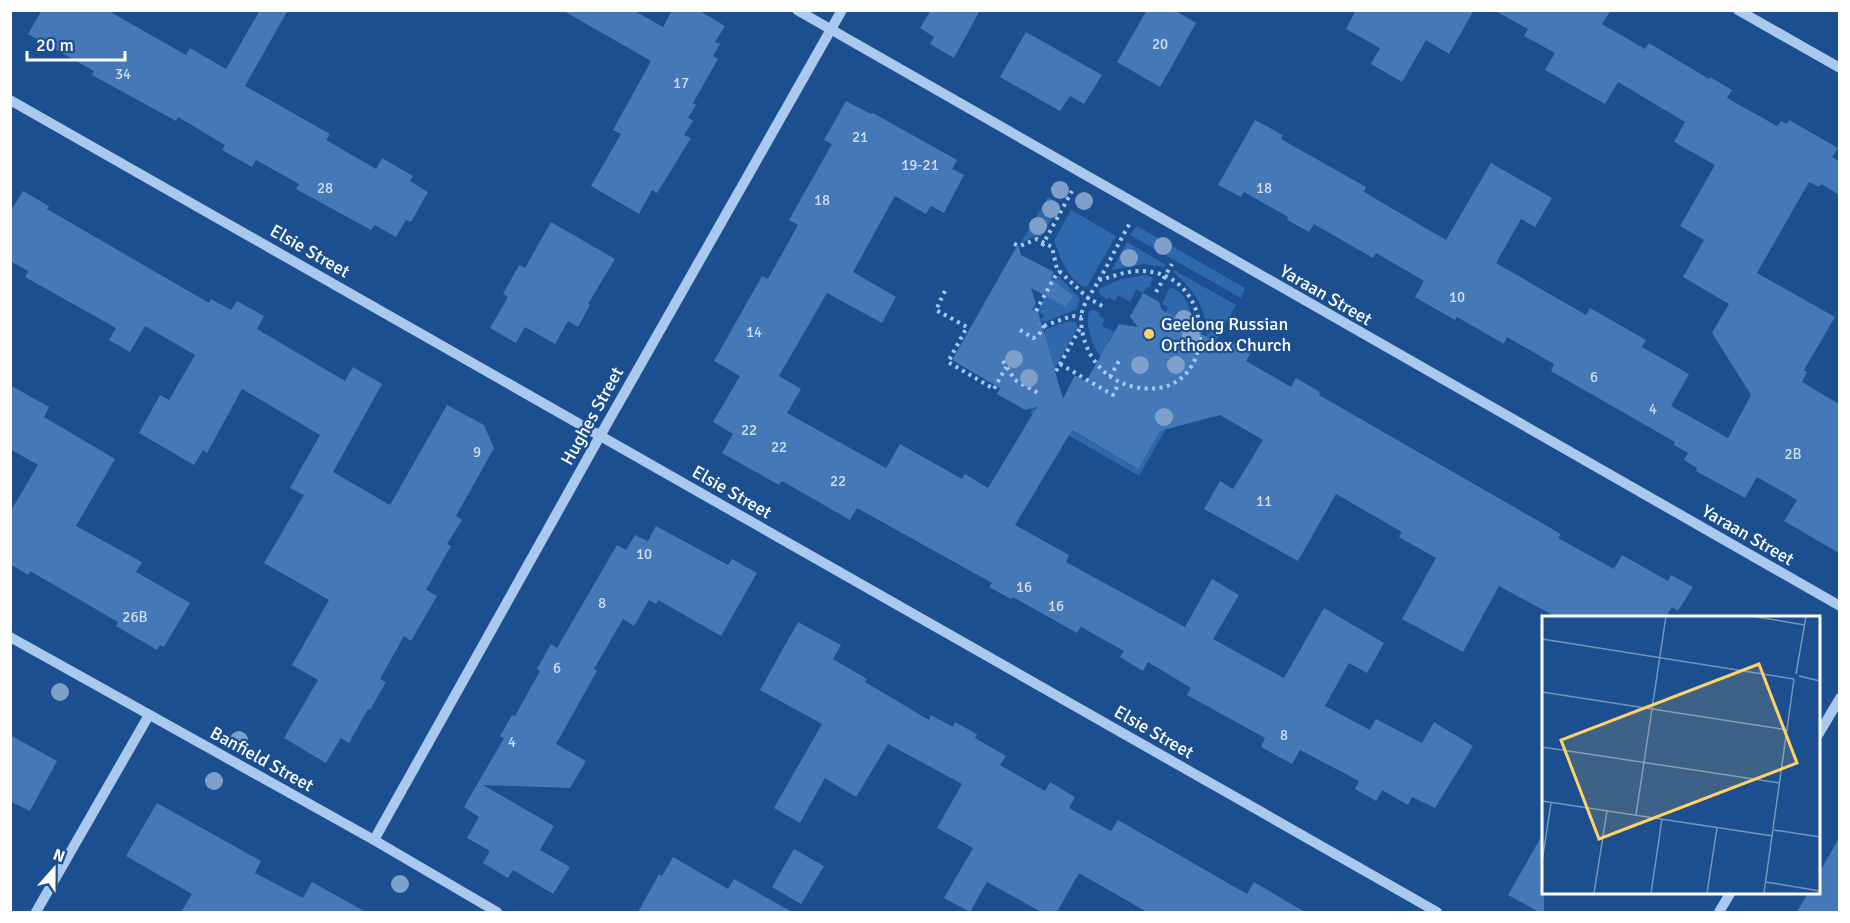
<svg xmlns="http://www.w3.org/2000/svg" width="1850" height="923" viewBox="0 0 1850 923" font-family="Signika,sans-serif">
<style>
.green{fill:#2e69ad}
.building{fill:#4478b7}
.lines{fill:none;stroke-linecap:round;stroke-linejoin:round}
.path{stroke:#a9c9ee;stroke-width:4;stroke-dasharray:3 4.5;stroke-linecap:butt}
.minor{stroke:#a9c9ee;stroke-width:10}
.tree{fill:#7ea0ca}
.poi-dot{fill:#ffd166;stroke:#1b4f8f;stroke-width:2}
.labels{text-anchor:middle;stroke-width:4.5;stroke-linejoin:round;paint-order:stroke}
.number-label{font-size:15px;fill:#d0dded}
.street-label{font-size:18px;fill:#fff;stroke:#1b4f8f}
.poi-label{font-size:18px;fill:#fff;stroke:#1b4f8f;text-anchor:start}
.inset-road{fill:none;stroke:#7695bc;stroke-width:1.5}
.view{fill:#ffd166;fill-opacity:0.15;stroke:#ffd166;stroke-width:3}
.inset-edge{fill:none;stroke:#fff;stroke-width:3}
</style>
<rect width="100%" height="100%" fill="#1b4f8f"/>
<g class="green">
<path d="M 1048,197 L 1060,204 L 1042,236 L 1032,237 L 1020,244 Z"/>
<path d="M 1071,210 L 1116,236 L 1086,288 C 1066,278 1062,260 1054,241 Z"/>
<path d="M 1137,226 L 1245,288 L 1241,298 L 1130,235 Z"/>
<path d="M 1127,242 L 1166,265 L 1164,267 L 1143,264 L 1112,270 Z"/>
<path d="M 1174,270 L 1236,305 L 1211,349 L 1206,346 C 1210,315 1197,291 1173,272 Z"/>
<path d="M 1146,275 L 1153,277 L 1149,288 L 1146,287 L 1143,293 L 1136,290 L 1130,302 L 1118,295 L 1115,301 L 1109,297 L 1107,300 L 1099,293 L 1099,289 L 1121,279 Z"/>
<path d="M 1059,276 L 1080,299 L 1077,309 L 1045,322 L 1041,320 L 1044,315 L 1037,311 L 1056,277 Z"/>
<path d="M 1170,287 C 1189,293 1194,319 1195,336 L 1185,336 L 1190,327 L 1166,312 L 1168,307 L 1162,304 Z"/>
<path d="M 1094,310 L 1100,313 L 1099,316 L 1105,319 L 1102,326 L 1114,332 L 1107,344 L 1117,349 L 1101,357 C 1092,345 1085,326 1089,311 Z"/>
<path d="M 1069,321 L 1076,322 L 1078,328 L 1044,387 L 1044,335 L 1046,329 Z"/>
<path d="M 1185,395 L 1139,476 L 1030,413 L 1033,408 L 1138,469 L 1133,416 Z"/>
</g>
<g class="building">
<path d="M 42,10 L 107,10 L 186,55 L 190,48 L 226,69 L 260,10 L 288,10 L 245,86 L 330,134 L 326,140 L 376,169 L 382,158 L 413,176 L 410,181 L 428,192 L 411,222 L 406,220 L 396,237 L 375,225 L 371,230 L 296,189 L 299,184 L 256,160 L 252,167 L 222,150 L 225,145 L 178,117 L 176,121 L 92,75 L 94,71 L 28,34 Z"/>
<path d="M 562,10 L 633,10 L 663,27 L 672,10 L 698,10 L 725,26 L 715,42 L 720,44 L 713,56 L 718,59 L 693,103 L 696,105 L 688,118 L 693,121 L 684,135 L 691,138 L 657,193 L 652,190 L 639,214 L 591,186 L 621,134 L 613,130 L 651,61 Z"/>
<path d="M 931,10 L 980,10 L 954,58 L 930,44 L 934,37 L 920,28 Z"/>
<path d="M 1147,10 L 1174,10 L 1196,23 L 1160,87 L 1117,62 Z"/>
<path d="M 1356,10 L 1474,10 L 1449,54 L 1426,40 L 1402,82 L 1371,64 L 1380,48 L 1346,29 Z"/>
<path d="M 1494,10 L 1611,10 L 1602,24 L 1645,49 L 1649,43 L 1709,79 L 1710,77 L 1732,90 L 1727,98 L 1777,126 L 1781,121 L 1787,124 L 1789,120 L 1838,148 L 1832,157 L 1839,161 L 1839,195 L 1821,184 L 1819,187 L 1809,182 L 1757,273 L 1835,317 L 1804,370 L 1807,372 L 1802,382 L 1839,404 L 1839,553 L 1784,521 L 1797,500 L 1757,477 L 1745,498 L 1696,471 L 1697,468 L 1684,460 L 1688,453 L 1674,445 L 1675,442 L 1551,371 L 1554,364 L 1507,337 L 1504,344 L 1457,317 L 1455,320 L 1415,297 L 1424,281 L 1376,253 L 1373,258 L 1314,224 L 1309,232 L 1287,220 L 1288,217 L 1244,192 L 1241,197 L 1218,185 L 1255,120 L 1283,135 L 1281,139 L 1366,187 L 1364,192 L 1446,240 L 1491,163 L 1552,198 L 1535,227 L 1521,219 L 1496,263 L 1586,315 L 1590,308 L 1646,340 L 1642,347 L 1689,374 L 1671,406 L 1728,438 L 1751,395 L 1712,333 L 1729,304 L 1683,277 L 1704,240 L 1680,226 L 1715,165 L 1674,142 L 1685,122 L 1618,82 L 1605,104 L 1545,70 L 1555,53 L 1524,36 L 1528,29 Z"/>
<path d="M 1026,32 L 1102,75 L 1084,104 L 1070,96 L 1060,111 L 1000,77 Z"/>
<path d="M 846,101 L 871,114 L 873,113 L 957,160 L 952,169 L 964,175 L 944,213 L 931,206 L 926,214 L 895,196 L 853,272 L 896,297 L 882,323 L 827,293 L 779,376 L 801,389 L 787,413 L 886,468 L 900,444 L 962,479 L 965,474 L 988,488 L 1037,407 L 1025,410 L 997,394 L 1000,388 L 952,360 L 1018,244 L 1021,255 L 1054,272 L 1051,278 L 1073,296 L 1066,307 L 1031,288 L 1036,304 L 1032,310 L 1038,311 L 1063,399 L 1075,375 L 1086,381 L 1119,324 L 1138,327 L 1130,317 L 1143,293 L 1159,302 L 1162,310 L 1177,318 L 1176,320 L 1226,347 L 1229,341 L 1251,353 L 1246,361 L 1291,387 L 1296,378 L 1320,392 L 1319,395 L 1561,534 L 1558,538 L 1614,569 L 1622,555 L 1668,581 L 1671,575 L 1693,587 L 1678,611 L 1672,607 L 1666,617 L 1556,617 L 1499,586 L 1463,652 L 1402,619 L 1436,558 L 1399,537 L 1402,532 L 1336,494 L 1298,561 L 1204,509 L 1220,481 L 1233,489 L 1263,440 L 1220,415 L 1160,431 L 1138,469 L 1072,430 L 1015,525 L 1069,555 L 1066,562 L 1185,627 L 1212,579 L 1239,595 L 1213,639 L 1284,678 L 1324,608 L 1384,643 L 1367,673 L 1349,663 L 1325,706 L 1370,730 L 1376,719 L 1422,743 L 1434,722 L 1473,746 L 1435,808 L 1412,797 L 1408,805 L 1382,790 L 1376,801 L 1355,789 L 1359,781 L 1300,750 L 1292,764 L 1261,747 L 1265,738 L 1187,695 L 1191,688 L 1148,662 L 1143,671 L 1120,657 L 1124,651 L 1081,627 L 1077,633 L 1013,597 L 1011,599 L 989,587 L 992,583 L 857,508 L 850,520 L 782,481 L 779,485 L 722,453 L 733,434 L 713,422 L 740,376 L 714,361 L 762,276 L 768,279 L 798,225 L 789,220 L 832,144 L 824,140 Z"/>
<path d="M 23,191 L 49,206 L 47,209 L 209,303 L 211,299 L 231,310 L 237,301 L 264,316 L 257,329 L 345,381 L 353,367 L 382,384 L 333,472 L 390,505 L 447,405 L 484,425 L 494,448 L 456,516 L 462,520 L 447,544 L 451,546 L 426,590 L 437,596 L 411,641 L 404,636 L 380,679 L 386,682 L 370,710 L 368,709 L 349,743 L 341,738 L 326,763 L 284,738 L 318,680 L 292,665 L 329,600 L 264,563 L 304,495 L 290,488 L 320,435 L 242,389 L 207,453 L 203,450 L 194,465 L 139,433 L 160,395 L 169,400 L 195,355 L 145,326 L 130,352 L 109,340 L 116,328 L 25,277 L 28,271 L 10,261 L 10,212 Z"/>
<path d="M 551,222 L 615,259 L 588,304 L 590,305 L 578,327 L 568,321 L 555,344 L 525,327 L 516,343 L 490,328 L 508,297 L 503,294 L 519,265 L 525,268 Z"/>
<path d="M 10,385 L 49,407 L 44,417 L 115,459 L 76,526 L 142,562 L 136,572 L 190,603 L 164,647 L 160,645 L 157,650 L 116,626 L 118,622 L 30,571 L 28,575 L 10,564 L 10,512 L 38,465 L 10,449 Z"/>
<path d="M 656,526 L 728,565 L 732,559 L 757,573 L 721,636 L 658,600 L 656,604 L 649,600 L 634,626 L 623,619 L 594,669 L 597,671 L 556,744 L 586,761 L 570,788 L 483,785 L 554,826 L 540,850 L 570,867 L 553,894 L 513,870 L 508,878 L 483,863 L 490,851 L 467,838 L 479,817 L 464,807 L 504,738 L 500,736 L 512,715 L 515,716 L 540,671 L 537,669 L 551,644 L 557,648 L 617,545 L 626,550 L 635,535 L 648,541 Z"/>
<path d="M 798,622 L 841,645 L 833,659 L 867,679 L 865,682 L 929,720 L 931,715 L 953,727 L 955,722 L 977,734 L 975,738 L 1006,756 L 1000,765 L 1045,791 L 1050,782 L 1075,797 L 1069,808 L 1111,831 L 1118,820 L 1247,894 L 1254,882 L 1305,912 L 1147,912 L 1079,873 L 1057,912 L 1041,912 L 987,882 L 970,912 L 944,898 L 973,848 L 937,828 L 962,784 L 888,744 L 856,797 L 825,778 L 800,823 L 774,808 L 822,724 L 760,690 Z"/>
<path d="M 10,735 L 57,761 L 30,811 L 10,801 Z"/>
<path d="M 157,803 L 261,861 L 255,873 L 303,898 L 312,882 L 366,912 L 181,912 L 192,894 L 126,856 Z"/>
<path d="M 1544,832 L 1544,912 L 1539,912 L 1508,895 Z"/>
<path d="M 1839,838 L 1839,912 L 1797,912 L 1809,891 L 1818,891 L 1818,875 Z"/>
<path d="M 794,849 L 824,866 L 801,904 L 772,887 Z"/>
<path d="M 673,857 L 728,889 L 734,879 L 792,912 L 638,912 L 659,874 L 662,876 Z"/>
</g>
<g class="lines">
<g class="path">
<path d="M 1014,244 L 1020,246 L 1037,239 L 1052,247 L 1057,269 L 1088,298 L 1104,307"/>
<path d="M 1042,246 L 1072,191"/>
<path d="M 1099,280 C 1112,277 1126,271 1139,271 C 1221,269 1221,405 1135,387 C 1115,383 1099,371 1089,352 C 1084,341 1079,325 1082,312 C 1085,300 1094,290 1099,280 C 1110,261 1119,242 1130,223"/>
<path d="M 945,291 L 936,310 L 967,327 L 948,362 L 994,389 L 1006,367"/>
<path d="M 1156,292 L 1172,264"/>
<path d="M 1036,311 L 1054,278 L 1060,271"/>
<path d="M 1044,326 L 1072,316 L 1082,317"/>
<path d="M 1020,330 L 1033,338 L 1038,336 L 1044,326 L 1039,324"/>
<path d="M 1003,361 L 1015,380 L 1040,394"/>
<path d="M 1060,364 L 1113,395 L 1119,383"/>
<path d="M 1056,371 L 1082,325"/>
<path d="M 1110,377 L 1120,359"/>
</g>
<g class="minor">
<path d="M 797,10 L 1840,606"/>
<path d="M 1738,10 L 1840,68"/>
<path d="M 10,100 L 1437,912"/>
<path d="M 10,637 L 374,840 L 497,912"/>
<path d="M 1818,735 L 1840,698"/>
<path d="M 374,840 L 600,436 L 842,10"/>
<path d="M 36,912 L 149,715"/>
<path d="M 1719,912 L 1731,892"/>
</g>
</g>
<g class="tree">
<circle cx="1060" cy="190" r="9"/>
<circle cx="1084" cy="201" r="9"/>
<circle cx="1051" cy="209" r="9"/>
<circle cx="1038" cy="226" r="9"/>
<circle cx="1163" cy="246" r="9"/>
<circle cx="1129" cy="258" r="9"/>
<circle cx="1184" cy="319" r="9"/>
<circle cx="1191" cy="336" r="9"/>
<circle cx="1014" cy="359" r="9"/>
<circle cx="1140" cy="365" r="9"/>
<circle cx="1176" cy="365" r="9"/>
<circle cx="1029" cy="378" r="9"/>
<circle cx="1164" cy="417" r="9"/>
<circle cx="60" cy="692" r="9"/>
<circle cx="239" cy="740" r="9"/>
<circle cx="214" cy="781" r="9"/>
<circle cx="400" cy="884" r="9"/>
</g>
<circle class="poi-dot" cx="1149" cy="334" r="6"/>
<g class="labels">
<g class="number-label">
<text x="1160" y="49">20</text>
<text x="123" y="79">34</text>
<text x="681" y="88">17</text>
<text x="860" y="142">21</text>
<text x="920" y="170">19-21</text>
<text x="325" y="193">28</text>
<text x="1264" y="193">18</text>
<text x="822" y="205">18</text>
<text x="1457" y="302">10</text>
<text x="754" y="337">14</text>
<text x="1594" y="382">6</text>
<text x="1653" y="414">4</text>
<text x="749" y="435">22</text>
<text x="779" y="452">22</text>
<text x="477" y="457">9</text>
<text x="1793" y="459">2B</text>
<text x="838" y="486">22</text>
<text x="1264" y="506">11</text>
<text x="644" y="559">10</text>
<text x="1024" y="592">16</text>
<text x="602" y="608">8</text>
<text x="1056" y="611">16</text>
<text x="135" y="622">26B</text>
<text x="557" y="673">6</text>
<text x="1284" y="740">8</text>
<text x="512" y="747">4</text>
</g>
<g class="street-label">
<text transform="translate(310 251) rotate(30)" y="6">Elsie Street</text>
<text transform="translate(1326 295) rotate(30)" y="6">Yaraan Street</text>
<text transform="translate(592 416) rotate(-61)" y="6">Hughes Street</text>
<text transform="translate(732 492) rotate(30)" y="6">Elsie Street</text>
<text transform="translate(1748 535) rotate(30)" y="6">Yaraan Street</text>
<text transform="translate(1154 732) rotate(30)" y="6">Elsie Street</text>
<text transform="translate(262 759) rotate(29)" y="6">Banfield Street</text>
</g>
<g class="poi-label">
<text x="1161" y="330">Geelong Russian<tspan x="1161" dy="21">Orthodox Church</tspan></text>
</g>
</g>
<g transform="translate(1542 616)">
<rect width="278" height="278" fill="#1b4f8f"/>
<path class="inset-road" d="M 209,0 L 263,9M 0,23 L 252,63M 254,58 L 264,0M 257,60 L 278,65M 0,76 L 246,114M 0,131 L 238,167M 0,185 L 231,220M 94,199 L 124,0M 232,214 L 278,221M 0,246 L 9,187M 224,266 L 278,275M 52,277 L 65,195M 109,277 L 120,203M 165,277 L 175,212M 222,277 L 252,63"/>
<path class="view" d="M 217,48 L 255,147 L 57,223 L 19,124 Z"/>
<rect width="278" height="278" class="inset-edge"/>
</g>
<rect width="1850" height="923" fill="none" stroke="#ffffff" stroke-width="24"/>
<g transform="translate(54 869) rotate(21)" stroke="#1b4f8f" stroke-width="4.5" paint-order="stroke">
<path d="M0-4.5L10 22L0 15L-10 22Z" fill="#ffffff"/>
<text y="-9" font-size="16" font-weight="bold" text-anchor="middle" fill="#ffffff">N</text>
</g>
<path d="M27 51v9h98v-9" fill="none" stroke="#ffffff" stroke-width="3"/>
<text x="36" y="51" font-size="18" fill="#ffffff" stroke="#1b4f8f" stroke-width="4.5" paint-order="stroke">20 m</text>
</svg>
